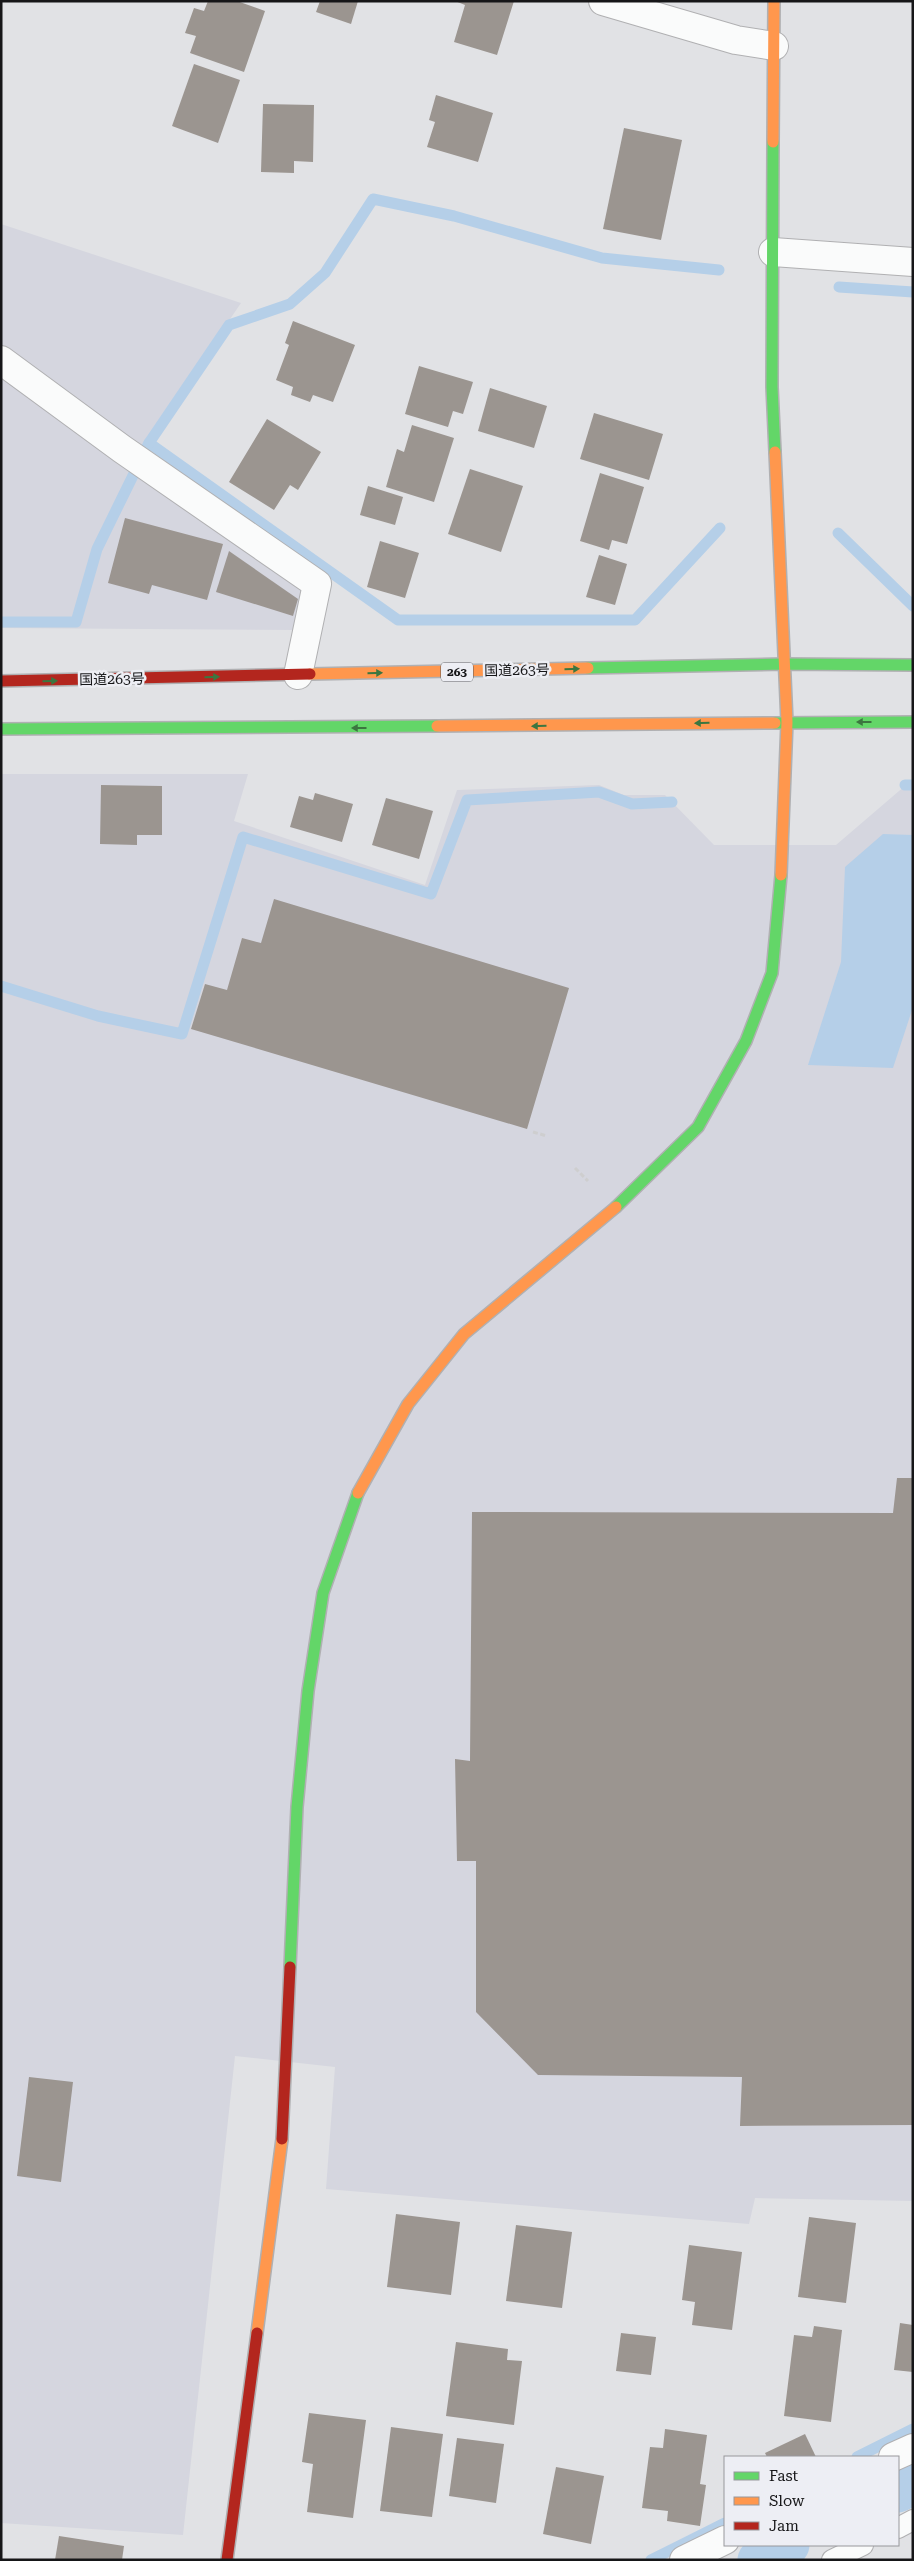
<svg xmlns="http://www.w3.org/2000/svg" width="914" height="2561" viewBox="0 0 914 2561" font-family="'Roboto Serif','Noto Sans JP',serif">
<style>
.built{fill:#d5d6df}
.water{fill:#b5cfe8}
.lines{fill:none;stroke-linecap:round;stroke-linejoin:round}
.stream{stroke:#b5cfe8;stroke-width:11}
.canal{stroke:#b5cfe8;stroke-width:41}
.building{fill:#9b9590}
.lane-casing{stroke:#b0b0b2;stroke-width:22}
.street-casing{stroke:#b0b0b2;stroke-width:30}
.fast-casing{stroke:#b0b0b2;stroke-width:14}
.slow-casing{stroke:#b0b0b2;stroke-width:14}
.jam-casing{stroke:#b0b0b2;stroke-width:14}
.path{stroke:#cececf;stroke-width:3;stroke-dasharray:5 2.5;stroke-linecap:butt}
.lane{stroke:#fafbfb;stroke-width:20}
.street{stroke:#fafbfb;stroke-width:28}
.fast{stroke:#63d668;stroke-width:11}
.slow{stroke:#ff974d;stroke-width:11}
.jam{stroke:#b3261e;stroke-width:11}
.oneway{fill:#3c7640}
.labels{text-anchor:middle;stroke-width:5;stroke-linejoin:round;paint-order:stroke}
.shield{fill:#edeef4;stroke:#56575a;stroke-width:1}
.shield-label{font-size:12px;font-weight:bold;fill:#161618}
.street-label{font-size:14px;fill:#161618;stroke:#edeef4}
</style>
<rect width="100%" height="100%" fill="#e1e2e5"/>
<g class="built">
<path d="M 1,224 L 241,303 L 134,460 L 315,588 L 298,630 L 1,628 Z"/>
<path d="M 1,774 L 248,774 L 234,821 L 425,885 L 457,790 L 599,785 L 624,795 L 665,795 L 714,845 L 836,845 L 913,779 L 913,2201 L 755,2198 L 749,2224 L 326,2189 L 335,2067 L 235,2056 L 183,2535 L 1,2523 Z"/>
</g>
<path class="water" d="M 883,834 L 913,835 L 913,1007 L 893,1068 L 808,1065 L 841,962 L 845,867 Z"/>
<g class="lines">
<g class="stream">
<path d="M 839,287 L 913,292"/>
<path d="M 149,443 L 398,620 L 635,620 L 720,528"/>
<path d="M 838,533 L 913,606"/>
<path d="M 1,622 L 76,622 L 97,549 L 149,443 L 229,325 L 290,304 L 325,273 L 373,199 L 454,216 L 602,258 L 719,270"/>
<path d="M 905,785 L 913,785"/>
<path d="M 1,986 L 98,1016 L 182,1034 L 243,837 L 431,894 L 467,800 L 599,792 L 632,804 L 672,802"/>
<path d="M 857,2457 L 913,2429"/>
<path d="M 651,2560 L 725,2523"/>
</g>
<g class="canal">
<path d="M 898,2492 L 913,2484"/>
<path d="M 758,2560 L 789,2545"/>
</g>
</g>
<g class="building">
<path d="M 208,1 L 237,1 L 265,11 L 244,72 L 190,53 L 196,36 L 185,33 L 194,8 L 204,11 Z"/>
<path d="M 320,1 L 358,1 L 351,24 L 316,12 Z"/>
<path d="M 514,1 L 497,55 L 454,42 L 465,5 L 455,1 Z"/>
<path d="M 194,64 L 240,80 L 218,143 L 172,126 Z"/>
<path d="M 436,95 L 493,113 L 478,162 L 427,147 L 435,122 L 429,120 Z"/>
<path d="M 263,104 L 314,105 L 313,162 L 294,161 L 294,173 L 261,172 Z"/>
<path d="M 624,128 L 682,140 L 661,240 L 603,229 Z"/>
<path d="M 293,321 L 355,345 L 333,402 L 313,395 L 310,402 L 291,395 L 293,387 L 276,380 L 289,345 L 285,343 Z"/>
<path d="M 419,366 L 473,382 L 463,414 L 453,411 L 448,427 L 405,414 Z"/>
<path d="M 490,388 L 547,406 L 534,448 L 478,431 Z"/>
<path d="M 594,413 L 663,434 L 649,480 L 580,459 Z"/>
<path d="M 267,419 L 321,452 L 298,490 L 290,485 L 274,510 L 229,482 Z"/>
<path d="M 412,425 L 454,438 L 434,502 L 386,487 L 397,449 L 404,452 Z"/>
<path d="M 470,469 L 523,486 L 501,552 L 448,534 Z"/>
<path d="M 600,473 L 644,487 L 627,544 L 612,540 L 609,550 L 580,541 Z"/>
<path d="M 368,486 L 403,497 L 395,525 L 360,515 Z"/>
<path d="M 125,518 L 223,544 L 207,600 L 152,585 L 149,594 L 108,583 Z"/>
<path d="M 380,541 L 419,553 L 405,598 L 367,587 Z"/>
<path d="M 229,551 L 298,599 L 293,616 L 216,592 Z"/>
<path d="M 599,555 L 627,564 L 615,605 L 586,597 Z"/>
<path d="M 101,785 L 162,786 L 162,835 L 137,835 L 137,845 L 100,844 Z"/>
<path d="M 315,793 L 353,804 L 342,842 L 290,827 L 299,796 L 313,800 Z"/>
<path d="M 386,798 L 433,811 L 419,859 L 372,845 Z"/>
<path d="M 274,899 L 569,988 L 527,1129 L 191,1029 L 205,984 L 227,990 L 242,938 L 261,943 Z"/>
<path d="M 897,1478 L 913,1478 L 913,2125 L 740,2126 L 742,2077 L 538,2075 L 476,2012 L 476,1861 L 457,1861 L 455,1759 L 470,1761 L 472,1512 L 893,1513 Z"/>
<path d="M 29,2077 L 73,2082 L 61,2182 L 17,2176 Z"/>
<path d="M 396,2214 L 460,2222 L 451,2295 L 387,2287 Z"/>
<path d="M 809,2217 L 856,2223 L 846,2303 L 798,2297 Z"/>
<path d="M 516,2225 L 572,2232 L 562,2308 L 506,2301 Z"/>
<path d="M 689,2245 L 742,2252 L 732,2330 L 692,2325 L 695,2302 L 682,2300 Z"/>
<path d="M 900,2323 L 913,2325 L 913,2372 L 894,2370 Z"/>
<path d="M 814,2326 L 842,2330 L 831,2422 L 784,2416 L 794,2335 L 812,2337 Z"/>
<path d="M 621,2333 L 656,2337 L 651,2375 L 616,2371 Z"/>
<path d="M 456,2342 L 508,2349 L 507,2360 L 522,2361 L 514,2425 L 446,2416 Z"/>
<path d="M 309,2413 L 366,2420 L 353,2518 L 307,2512 L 313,2464 L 302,2462 Z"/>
<path d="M 391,2427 L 443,2434 L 432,2517 L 380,2511 Z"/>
<path d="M 665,2429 L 707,2435 L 700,2484 L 706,2485 L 700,2526 L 667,2521 L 668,2511 L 642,2508 L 650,2447 L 663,2448 Z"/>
<path d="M 805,2434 L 816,2457 L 767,2457 L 765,2453 Z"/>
<path d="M 457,2438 L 504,2444 L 496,2503 L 449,2496 Z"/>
<path d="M 556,2467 L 604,2476 L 591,2544 L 543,2534 Z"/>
<path d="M 59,2536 L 124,2546 L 122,2560 L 55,2560 Z"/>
</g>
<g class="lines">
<g class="lane-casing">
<g id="lane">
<path d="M 898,2528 L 913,2520"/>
<path d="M 832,2560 L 863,2545"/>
</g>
</g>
<g class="street-casing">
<g id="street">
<path d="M 603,1 L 736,40 L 774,46"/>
<path d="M 773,252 L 913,262"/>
<path d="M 1,360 L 122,449 L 317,584 L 298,675"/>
<path d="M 893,2457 L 913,2448"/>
<path d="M 684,2560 L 725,2540"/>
</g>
</g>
<g class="fast-casing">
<g id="fast">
<path d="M 773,142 L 772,387 L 775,452"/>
<path d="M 588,668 L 783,664 L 913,665"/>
<path d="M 775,723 L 913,722"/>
<path d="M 1,729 L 437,726"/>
<path d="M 616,1207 L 698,1127 L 746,1041 L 772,973 L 781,875"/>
<path d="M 290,1967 L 297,1807 L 308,1691 L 323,1593 L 358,1493"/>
</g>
</g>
<g class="slow-casing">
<g id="slow">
<path d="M 773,142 L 774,1"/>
<path d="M 775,452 L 787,722 L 781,875"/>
<path d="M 310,674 L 588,668"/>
<path d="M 437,726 L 775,723"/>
<path d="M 358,1493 L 408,1404 L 464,1334 L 616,1207"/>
<path d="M 257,2333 L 282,2139"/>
</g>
</g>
<g class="jam-casing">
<g id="jam">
<path d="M 1,681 L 310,674"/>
<path d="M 282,2139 L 290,1967"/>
<path d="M 227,2560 L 257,2333"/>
</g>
</g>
<g class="path">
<path d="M 533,1132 L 547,1136"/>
<path d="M 575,1168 L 588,1181"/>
</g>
<use href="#lane" class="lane"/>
<use href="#street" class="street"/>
<use href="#fast" class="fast"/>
<use href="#slow" class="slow"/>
<use href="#jam" class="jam"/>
</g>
<defs><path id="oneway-solid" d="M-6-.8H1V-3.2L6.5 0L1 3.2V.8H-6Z" transform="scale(1.25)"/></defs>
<g class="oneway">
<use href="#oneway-solid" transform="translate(572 669) rotate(-1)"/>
<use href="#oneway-solid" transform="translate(375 673) rotate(-1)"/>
<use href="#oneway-solid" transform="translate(212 677) rotate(-1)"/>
<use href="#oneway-solid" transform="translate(50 681) rotate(-1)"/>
<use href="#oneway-solid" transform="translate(864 722) rotate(-180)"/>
<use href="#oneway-solid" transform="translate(702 723) rotate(179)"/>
<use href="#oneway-solid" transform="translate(539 726) rotate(179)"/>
<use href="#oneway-solid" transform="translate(359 728) rotate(180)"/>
</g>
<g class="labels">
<rect class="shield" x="441" y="662.5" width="32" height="19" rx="4"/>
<g class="shield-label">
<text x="457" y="676">263</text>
</g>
<g class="street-label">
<text transform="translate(517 670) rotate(-1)" y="5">国道263号</text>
<text transform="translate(112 679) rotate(-1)" y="5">国道263号</text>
</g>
</g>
<rect width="914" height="2561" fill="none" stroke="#161618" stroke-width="5"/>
<rect x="724" y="2456" width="175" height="90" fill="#edeef4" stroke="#97989c"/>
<rect x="734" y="2472" width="25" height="8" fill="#63d668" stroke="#97989c"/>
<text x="769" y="2481" font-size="15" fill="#161618">Fast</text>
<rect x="734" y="2497" width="25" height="8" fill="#ff974d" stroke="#97989c"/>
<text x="769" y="2506" font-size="15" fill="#161618">Slow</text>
<rect x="734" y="2522" width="25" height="8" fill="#b3261e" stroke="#97989c"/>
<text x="769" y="2531" font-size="15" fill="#161618">Jam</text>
</svg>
